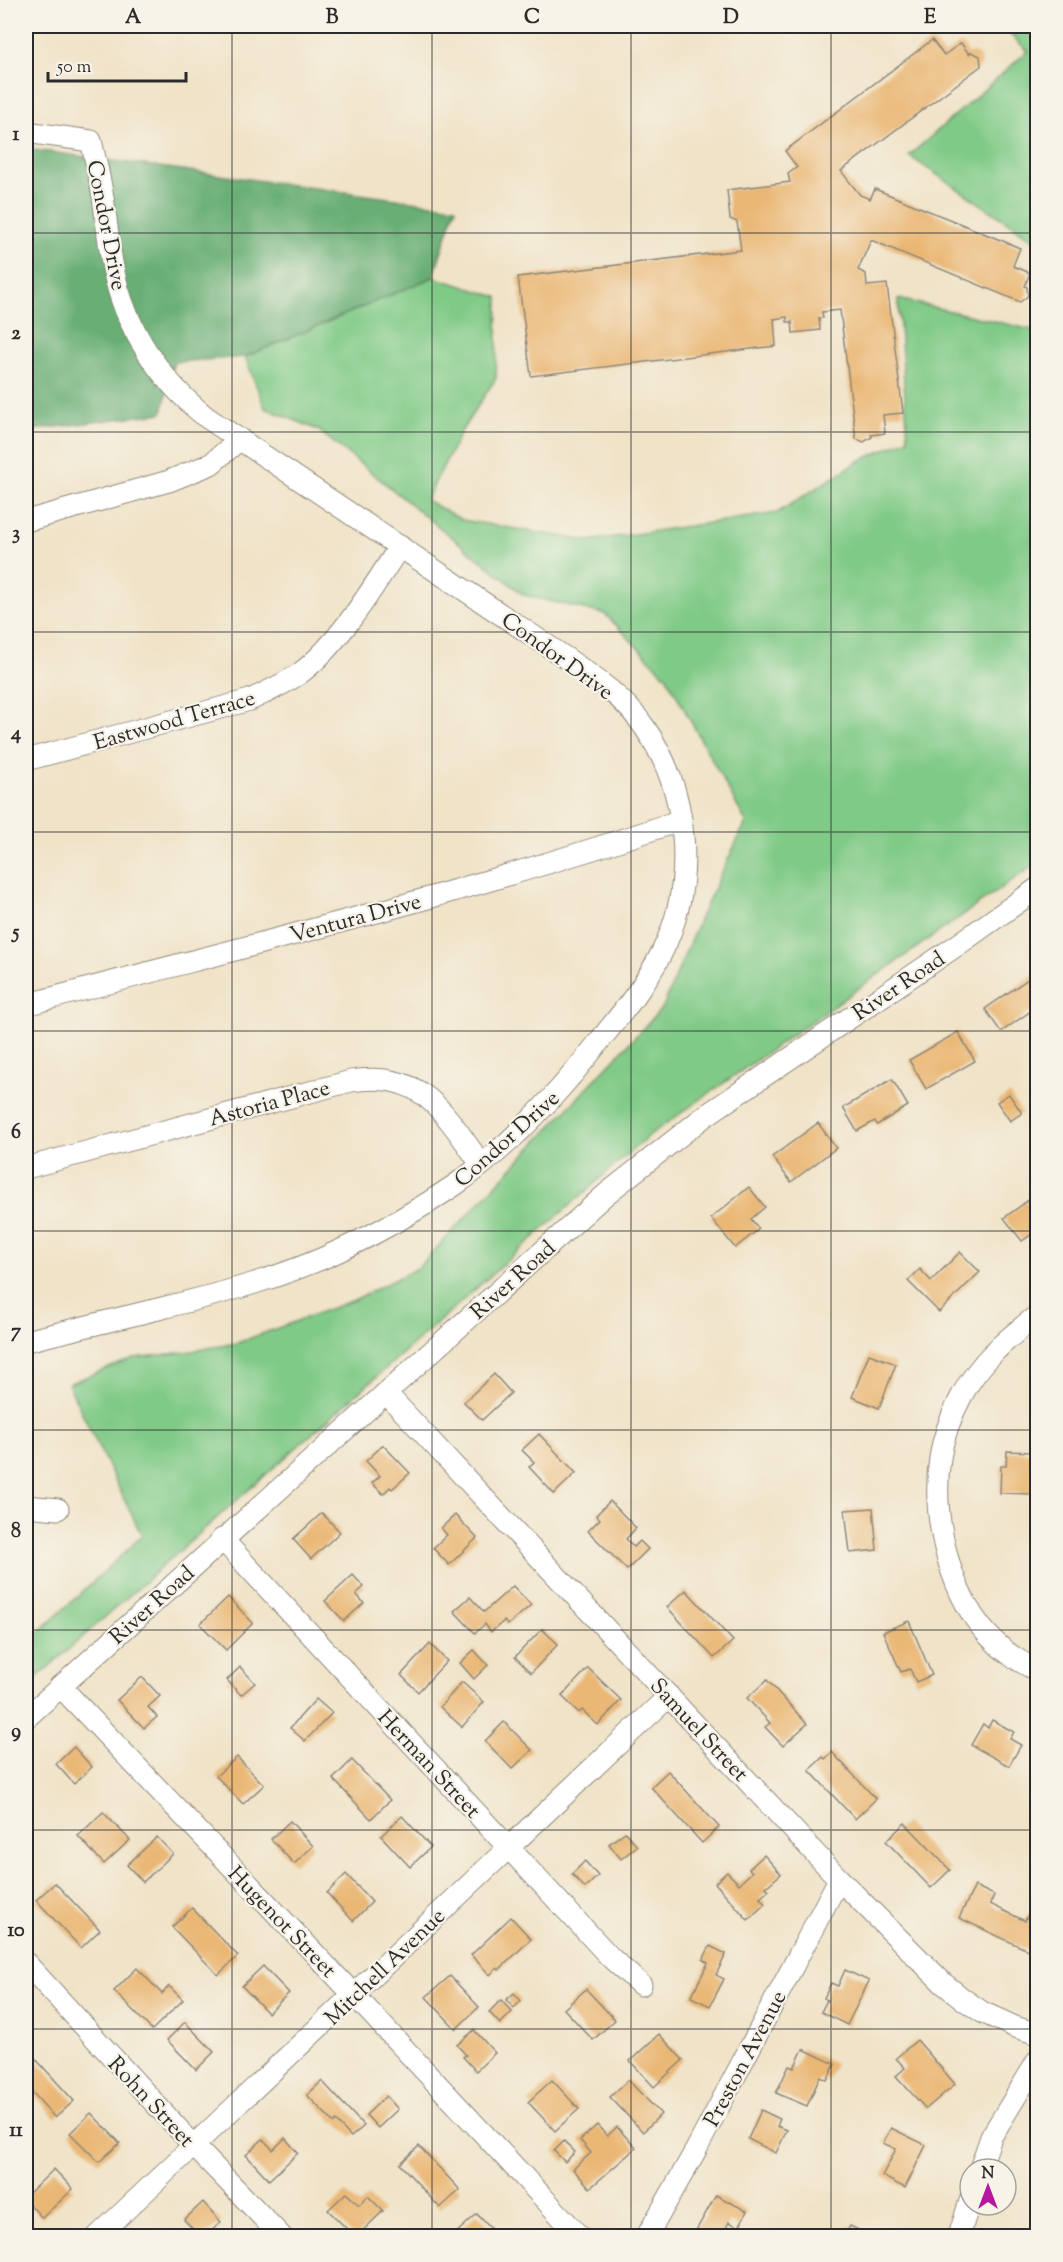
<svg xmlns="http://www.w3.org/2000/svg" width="1063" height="2262" viewBox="0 0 1063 2262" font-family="'Sorts Mill Goudy',serif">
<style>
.green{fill:#80ca87;stroke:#567a59;stroke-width:1.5}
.forest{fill:#68ae74;stroke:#4a6c50;stroke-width:1.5}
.building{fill:#eab774}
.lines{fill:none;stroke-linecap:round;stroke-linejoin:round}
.minor-casing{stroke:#8e877a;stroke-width:23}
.minor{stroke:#fff;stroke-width:21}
.grid{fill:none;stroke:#2b2b2b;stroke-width:1.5;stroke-opacity:0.55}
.labels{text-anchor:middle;stroke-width:4.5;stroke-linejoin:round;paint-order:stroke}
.street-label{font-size:22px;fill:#2b2b2b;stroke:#f7f3e8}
.neatline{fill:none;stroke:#2b2b2b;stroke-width:2}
.grid-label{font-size:20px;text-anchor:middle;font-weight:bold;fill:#2b2b2b}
</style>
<rect width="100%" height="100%" fill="#f7f3e8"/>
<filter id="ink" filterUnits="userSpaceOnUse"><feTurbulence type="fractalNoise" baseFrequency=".0167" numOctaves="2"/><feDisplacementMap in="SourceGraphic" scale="12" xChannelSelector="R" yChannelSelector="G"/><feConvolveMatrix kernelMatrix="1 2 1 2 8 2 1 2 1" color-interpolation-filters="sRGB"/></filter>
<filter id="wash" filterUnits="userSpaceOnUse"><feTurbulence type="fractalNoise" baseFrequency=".008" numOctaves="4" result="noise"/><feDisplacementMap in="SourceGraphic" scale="24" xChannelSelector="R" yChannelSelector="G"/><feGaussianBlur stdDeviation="1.35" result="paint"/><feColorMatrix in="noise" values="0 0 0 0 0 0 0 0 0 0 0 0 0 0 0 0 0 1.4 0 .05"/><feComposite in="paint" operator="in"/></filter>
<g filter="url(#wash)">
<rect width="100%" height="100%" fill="#f0e3c8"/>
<g class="green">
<path d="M 1001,26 L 1037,26 L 1037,242 L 909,156 L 1028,51 Z"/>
<path d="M 433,277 L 498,297 L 496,378 L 462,430 L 426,500 L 462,520 L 588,541 L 777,513 L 859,461 L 908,439 L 898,299 L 1037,331 L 1037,863 L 647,1137 L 26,1687 L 26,1644 L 142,1536 L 68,1384 L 134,1358 L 186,1352 L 237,1343 L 354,1300 L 418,1268 L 663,1007 L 699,920 L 746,822 L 666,676 L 605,614 L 524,595 L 318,430 L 265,408 L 245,357 Z"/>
</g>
<path class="forest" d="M 26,149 L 456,207 L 433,277 L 245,357 L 174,362 L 162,413 L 26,431 Z"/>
<g id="blocks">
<g class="building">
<path d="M 932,40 L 944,55 L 961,43 L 969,54 L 971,52 L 980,56 L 981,66 L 841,171 L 860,195 L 870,199 L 875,189 L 1020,248 L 1013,266 L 1030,273 L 1025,286 L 1027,287 L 1028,296 L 1020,302 L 871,240 L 858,270 L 866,274 L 867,286 L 887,284 L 903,413 L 883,415 L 885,433 L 871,435 L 872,437 L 864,442 L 856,439 L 840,310 L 822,312 L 823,318 L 819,318 L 820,330 L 793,333 L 792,322 L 787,322 L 787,317 L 774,319 L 776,346 L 531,376 L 518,277 L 741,250 L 737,222 L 730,219 L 727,190 L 790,182 L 788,174 L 797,167 L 785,151 Z"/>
<path d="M 1038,972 L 1038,1006 L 1001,1032 L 985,1009 Z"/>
<path d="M 958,1032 L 975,1061 L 926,1089 L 909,1060 Z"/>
<path d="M 892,1079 L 908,1106 L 877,1125 L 875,1121 L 857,1131 L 843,1108 Z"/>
<path d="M 1009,1094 L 1022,1113 L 1010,1121 L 997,1102 Z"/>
<path d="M 818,1123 L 836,1148 L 791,1182 L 772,1157 Z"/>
<path d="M 749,1187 L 765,1207 L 751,1219 L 759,1229 L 735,1248 L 711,1218 Z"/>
<path d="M 1038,1193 L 1038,1230 L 1022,1241 L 1004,1218 Z"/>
<path d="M 960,1252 L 980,1272 L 939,1312 L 908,1281 L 920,1269 L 931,1281 Z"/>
<path d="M 869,1354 L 896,1364 L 879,1408 L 852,1397 Z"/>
<path d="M 494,1374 L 511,1393 L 482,1420 L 464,1402 Z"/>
<path d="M 539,1434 L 576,1473 L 554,1494 L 529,1467 L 534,1462 L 522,1450 Z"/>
<path d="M 383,1445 L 410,1473 L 392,1489 L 390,1487 L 383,1494 L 372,1483 L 380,1476 L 366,1461 Z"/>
<path d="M 1007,1451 L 1033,1452 L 1032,1494 L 1000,1493 L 1001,1466 L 1006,1466 Z"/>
<path d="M 610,1501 L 636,1528 L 626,1539 L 634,1547 L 640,1541 L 648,1549 L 627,1570 L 588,1531 L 600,1519 L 596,1515 Z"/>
<path d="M 873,1508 L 877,1550 L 850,1553 L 845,1510 Z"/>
<path d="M 322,1513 L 340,1532 L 311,1559 L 293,1539 Z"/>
<path d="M 455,1515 L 477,1538 L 449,1565 L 433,1548 L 447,1535 L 441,1528 Z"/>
<path d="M 353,1575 L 364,1587 L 356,1594 L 364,1603 L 344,1621 L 325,1601 Z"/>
<path d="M 513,1586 L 531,1605 L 508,1625 L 504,1621 L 491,1632 L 485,1624 L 475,1633 L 454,1611 L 470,1597 L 484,1612 Z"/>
<path d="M 686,1590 L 733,1641 L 714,1658 L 667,1607 Z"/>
<path d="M 228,1597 L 253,1623 L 226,1650 L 200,1624 Z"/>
<path d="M 909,1621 L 932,1675 L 916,1682 L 910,1669 L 901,1672 L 883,1632 Z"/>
<path d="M 542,1629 L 558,1644 L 531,1673 L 515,1657 Z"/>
<path d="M 430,1644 L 447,1661 L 418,1692 L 401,1675 Z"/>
<path d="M 474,1650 L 488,1665 L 474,1679 L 460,1663 Z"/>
<path d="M 240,1667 L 255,1683 L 241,1695 L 227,1680 Z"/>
<path d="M 588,1668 L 621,1700 L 598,1725 L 582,1710 L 579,1713 L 562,1696 Z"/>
<path d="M 142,1677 L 160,1696 L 148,1707 L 157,1717 L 144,1728 L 117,1700 Z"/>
<path d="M 767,1680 L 807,1724 L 783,1746 L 765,1727 L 770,1723 L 747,1698 Z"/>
<path d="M 462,1682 L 484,1702 L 462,1727 L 440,1707 Z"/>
<path d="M 316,1699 L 332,1713 L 305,1741 L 290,1728 Z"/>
<path d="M 992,1720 L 1014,1732 L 1010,1739 L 1021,1745 L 1009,1766 L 971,1745 L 983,1724 L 988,1728 Z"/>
<path d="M 504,1722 L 532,1750 L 512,1769 L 485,1741 Z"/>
<path d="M 74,1747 L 92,1767 L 74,1784 L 56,1764 Z"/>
<path d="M 832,1752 L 876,1799 L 855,1819 L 809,1770 L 823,1757 L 825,1759 Z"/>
<path d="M 237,1757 L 264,1785 L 243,1804 L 216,1776 Z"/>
<path d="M 352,1760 L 390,1800 L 371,1819 L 333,1779 Z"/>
<path d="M 668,1771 L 719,1827 L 702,1843 L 651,1787 Z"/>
<path d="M 103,1812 L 130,1840 L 104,1864 L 78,1836 Z"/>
<path d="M 402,1816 L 431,1847 L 410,1867 L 381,1836 Z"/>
<path d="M 290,1821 L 313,1846 L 294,1864 L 271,1839 Z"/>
<path d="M 905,1823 L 950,1870 L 931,1888 L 886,1841 Z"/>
<path d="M 625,1832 L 637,1846 L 621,1859 L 609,1844 Z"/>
<path d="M 157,1837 L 173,1854 L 143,1882 L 127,1865 Z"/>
<path d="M 764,1855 L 781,1874 L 766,1887 L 769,1890 L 760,1898 L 765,1904 L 748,1920 L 715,1883 L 727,1872 L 739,1884 L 752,1872 L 749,1869 Z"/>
<path d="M 585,1861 L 598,1876 L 585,1888 L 572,1874 Z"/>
<path d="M 346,1874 L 372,1902 L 353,1921 L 327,1893 Z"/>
<path d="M 55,1883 L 100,1930 L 81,1948 L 36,1900 Z"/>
<path d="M 975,1886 L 994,1895 L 990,1904 L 1025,1921 L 1028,1914 L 1038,1919 L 1038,1946 L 1034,1953 L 959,1918 Z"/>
<path d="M 192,1908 L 238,1956 L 218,1975 L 172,1927 Z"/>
<path d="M 511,1917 L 531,1939 L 499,1970 L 497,1968 L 490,1975 L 471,1955 Z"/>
<path d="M 710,1946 L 726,1954 L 716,1975 L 724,1979 L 710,2006 L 691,1997 L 708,1963 L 703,1960 Z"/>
<path d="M 263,1966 L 289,1993 L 268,2013 L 242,1986 Z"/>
<path d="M 137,1968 L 162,1994 L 169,1986 L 183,2000 L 152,2030 L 114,1991 Z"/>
<path d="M 845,1970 L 869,1981 L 847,2025 L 821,2012 L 827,2000 L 824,1998 L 831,1983 L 838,1986 Z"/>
<path d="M 450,1976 L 479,2007 L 456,2029 L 426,1997 Z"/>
<path d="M 586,1989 L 615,2020 L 593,2040 L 564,2009 Z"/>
<path d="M 514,1993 L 521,2001 L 514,2008 L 506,2000 Z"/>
<path d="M 501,2000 L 512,2012 L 500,2024 L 489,2012 Z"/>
<path d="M 185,2022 L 214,2052 L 196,2070 L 167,2040 Z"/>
<path d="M 474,2030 L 495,2053 L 476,2071 L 463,2057 L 466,2055 L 457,2045 Z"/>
<path d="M 659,2034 L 683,2060 L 654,2087 L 630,2061 Z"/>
<path d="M 917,2040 L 955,2084 L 926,2109 L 896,2076 L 905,2068 L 896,2058 Z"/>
<path d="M 803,2049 L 835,2064 L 827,2080 L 820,2077 L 807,2106 L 776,2093 L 789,2066 L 794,2068 Z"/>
<path d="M 33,2056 L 74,2101 L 55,2118 L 26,2085 L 26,2063 Z"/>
<path d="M 552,2080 L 579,2109 L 555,2131 L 528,2102 Z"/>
<path d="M 628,2080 L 661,2114 L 643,2132 L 610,2097 Z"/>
<path d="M 322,2081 L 364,2126 L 351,2137 L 336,2121 L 334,2123 L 307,2095 Z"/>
<path d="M 386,2096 L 398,2109 L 378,2128 L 366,2115 Z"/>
<path d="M 761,2110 L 780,2119 L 777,2126 L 787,2130 L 776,2153 L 748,2139 Z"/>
<path d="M 91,2113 L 120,2143 L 99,2162 L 70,2133 Z"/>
<path d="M 597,2125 L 607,2136 L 617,2127 L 636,2148 L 590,2188 L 573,2169 L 591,2153 L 580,2140 Z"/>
<path d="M 891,2128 L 926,2145 L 905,2188 L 882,2176 L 896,2149 L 883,2143 Z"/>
<path d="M 285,2138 L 298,2153 L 269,2180 L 246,2155 L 263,2139 L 273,2150 Z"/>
<path d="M 564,2141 L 575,2152 L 565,2162 L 554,2151 Z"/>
<path d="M 419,2146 L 460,2190 L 440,2208 L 400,2164 Z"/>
<path d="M 54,2169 L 73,2189 L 42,2218 L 26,2200 L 26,2196 Z"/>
<path d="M 346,2193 L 359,2205 L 368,2196 L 383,2211 L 357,2236 L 354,2236 L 328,2210 Z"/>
<path d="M 716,2195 L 747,2211 L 739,2227 L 729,2222 L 722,2236 L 693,2236 Z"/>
<path d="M 203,2202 L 221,2222 L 206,2236 L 200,2236 L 184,2220 Z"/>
<path d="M 477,2214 L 498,2236 L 455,2236 L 454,2235 Z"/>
<path d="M 850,2226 L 871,2236 L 845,2236 Z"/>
</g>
</g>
</g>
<g filter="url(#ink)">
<use href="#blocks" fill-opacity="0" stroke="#8e877a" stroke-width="1.5"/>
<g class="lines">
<g class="minor-casing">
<g id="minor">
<path d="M 26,132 L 91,141 C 96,162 101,183 104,204 C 107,225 109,247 113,268 C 125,328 159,379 206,417 L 566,658 C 595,678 625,698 645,728 C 689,792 697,882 662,952 C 646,984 623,1012 601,1039 C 559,1093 511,1146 455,1185 C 420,1209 381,1231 343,1249 C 285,1277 223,1293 162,1308 C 116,1319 71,1330 26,1341"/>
<path d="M 26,521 L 169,481 L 211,464 L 240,439"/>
<path d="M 26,760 L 250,700 C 267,692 284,684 299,674 C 338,646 374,586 400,546"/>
<path d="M 26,1005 C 245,946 466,894 681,820"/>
<path d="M 26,1168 L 351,1081 C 423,1070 444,1113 481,1164"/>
<path d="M 1038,1315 C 1007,1338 979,1362 961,1397 C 951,1416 943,1437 940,1458 C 931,1518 950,1601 996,1643 C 1008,1655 1023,1663 1038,1671"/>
<path d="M 386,1393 L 839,1879 L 943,1983 L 963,1999 L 982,2012 L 1015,2027 L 1038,2034"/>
<path d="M 26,1506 L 58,1509"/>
<path d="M 222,1539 L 611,1958 L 641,1985"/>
<path d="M 60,1686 L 354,1995 L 579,2236"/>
<path d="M 26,1718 L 605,1195 L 705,1116 L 959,944 L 1038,888"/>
<path d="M 26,1963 L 194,2146 L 281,2236"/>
<path d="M 980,2169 L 991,2137 L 1038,2060"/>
<path d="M 98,2236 L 669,1696"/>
<path d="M 647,2236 L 697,2148 L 839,1879"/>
<path d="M 959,2236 L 970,2201"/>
</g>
</g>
<use href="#minor" class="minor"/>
</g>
</g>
<path class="grid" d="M 232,26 L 232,2236M 432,26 L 432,2236M 631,26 L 631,2236M 831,26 L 831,2236M 26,233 L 1038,233M 26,432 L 1038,432M 26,632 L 1038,632M 26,832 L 1038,832M 26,1031 L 1038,1031M 26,1231 L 1038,1231M 26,1430 L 1038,1430M 26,1630 L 1038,1630M 26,1830 L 1038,1830M 26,2029 L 1038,2029"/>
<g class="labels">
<g class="street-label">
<text transform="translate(108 225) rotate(79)" y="8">Condor Drive</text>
<text transform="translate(558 655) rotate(36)" y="8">Condor Drive</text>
<text transform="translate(174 719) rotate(-16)" y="8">Eastwood Terrace</text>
<text transform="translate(355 917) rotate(-15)" y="8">Ventura Drive</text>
<text transform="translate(898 985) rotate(-34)" y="8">River Road</text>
<text transform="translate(269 1102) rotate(-15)" y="8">Astoria Place</text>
<text transform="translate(506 1138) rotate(-42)" y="8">Condor Drive</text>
<text transform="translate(512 1279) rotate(-42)" y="8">River Road</text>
<text transform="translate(151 1604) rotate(-42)" y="8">River Road</text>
<text transform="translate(700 1729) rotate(47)" y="8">Samuel Street</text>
<text transform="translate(430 1763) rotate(47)" y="8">Herman Street</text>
<text transform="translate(283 1921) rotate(46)" y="8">Hugenot Street</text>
<text transform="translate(384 1966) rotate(-44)" y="8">Mitchell Avenue</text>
<text transform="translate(744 2058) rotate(-62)" y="8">Preston Avenue</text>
<text transform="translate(152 2101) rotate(47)" y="8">Rohn Street</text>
</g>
</g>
<rect width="1063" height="2262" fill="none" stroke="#f7f3e8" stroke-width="66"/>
<g transform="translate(988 2187)"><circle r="28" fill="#f7f3e8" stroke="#a5a39c" stroke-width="1.5"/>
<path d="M0-4.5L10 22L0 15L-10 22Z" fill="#b5179e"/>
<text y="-9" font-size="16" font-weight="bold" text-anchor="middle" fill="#2b2b2b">N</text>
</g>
<path d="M48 72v9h138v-9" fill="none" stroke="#2b2b2b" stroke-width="3"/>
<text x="57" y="72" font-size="18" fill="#2b2b2b" stroke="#f7f3e8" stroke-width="4.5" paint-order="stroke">50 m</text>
<rect x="33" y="33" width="997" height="2196" class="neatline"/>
<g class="grid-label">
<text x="133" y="23">A</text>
<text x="332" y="23">B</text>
<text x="532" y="23">C</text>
<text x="731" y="23">D</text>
<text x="930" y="23">E</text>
<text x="16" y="140">1</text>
<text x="16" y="339">2</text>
<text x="16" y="539">3</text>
<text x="16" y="739">4</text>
<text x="16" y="938">5</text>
<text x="16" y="1138">6</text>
<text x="16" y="1337">7</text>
<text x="16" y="1537">8</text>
<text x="16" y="1737">9</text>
<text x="16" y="1936">10</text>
<text x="16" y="2136">11</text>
</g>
</svg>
